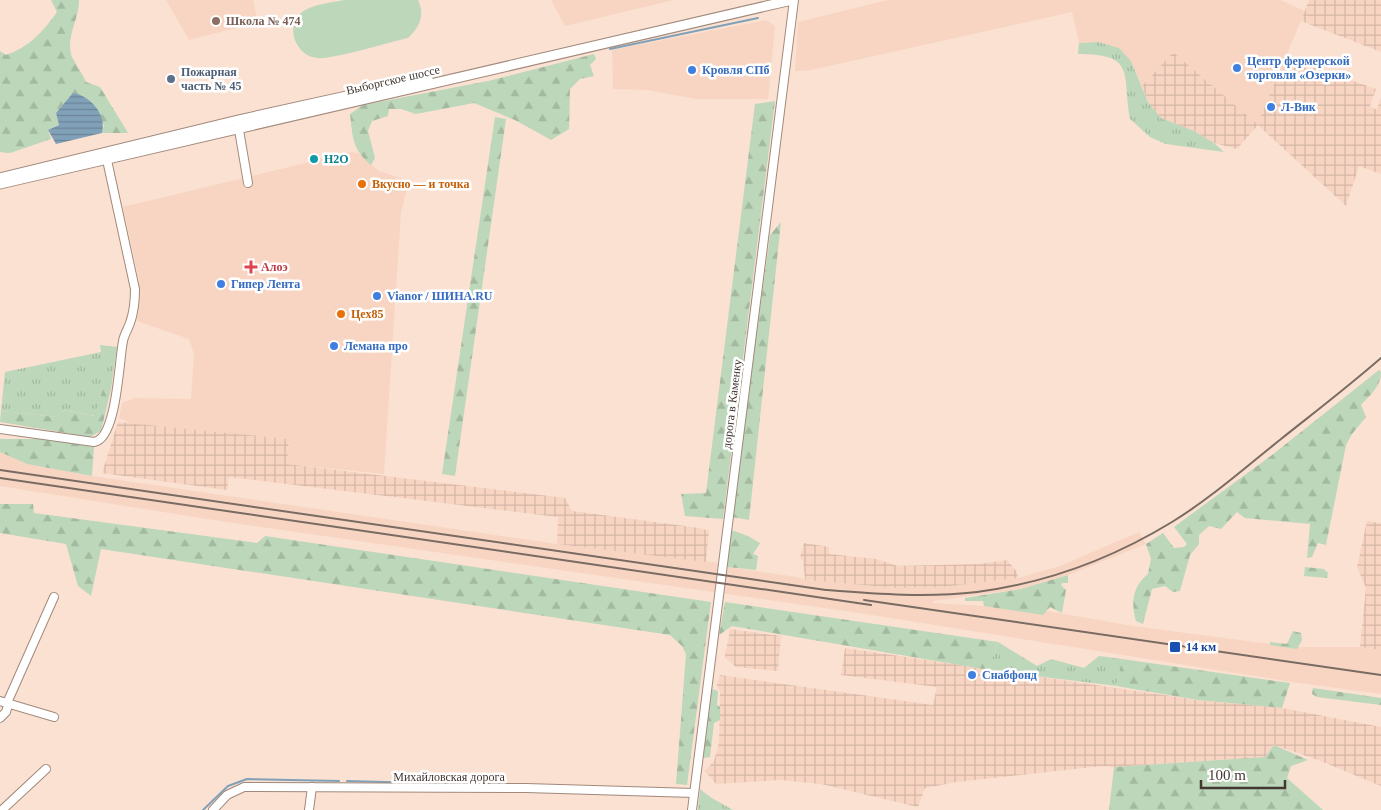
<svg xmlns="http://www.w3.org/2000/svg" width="1381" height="810" viewBox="0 0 1381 810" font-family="Georgia,serif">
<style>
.built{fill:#f7d5c2}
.industrial{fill:url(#industrial-grid)}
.grass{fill:url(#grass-tufts)}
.forest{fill:url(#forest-firs)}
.park{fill:#bcd7ba}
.water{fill:url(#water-rules)}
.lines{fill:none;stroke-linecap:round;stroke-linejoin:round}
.stream{stroke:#81a1b9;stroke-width:2}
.minor-casing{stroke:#a1897b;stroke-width:10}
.major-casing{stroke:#a1897b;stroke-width:11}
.minor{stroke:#fff;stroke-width:8}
.major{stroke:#fff;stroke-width:9}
.rail{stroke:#796a62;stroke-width:2}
.education-dot{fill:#8d6e63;stroke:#fff;stroke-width:2}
.shop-dot{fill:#3f7fe0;stroke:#fff;stroke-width:2}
.service-dot{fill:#5c6f8a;stroke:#fff;stroke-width:2}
.culture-dot{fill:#0f9aa8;stroke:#fff;stroke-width:2}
.food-dot{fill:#e8710a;stroke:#fff;stroke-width:2}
.health-dot{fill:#e0444e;stroke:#fff;stroke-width:2}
.transit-dot{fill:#1a4fb4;stroke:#fff;stroke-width:2}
.labels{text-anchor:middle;stroke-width:5;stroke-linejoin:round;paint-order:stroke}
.education-label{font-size:12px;font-weight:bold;fill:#785e54;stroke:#fff;text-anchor:start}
.shop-label{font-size:12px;font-weight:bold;fill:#366cbe;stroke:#fff;text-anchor:start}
.service-label{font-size:12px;font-weight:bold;fill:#4e5e75;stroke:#fff;text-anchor:start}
.street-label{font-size:12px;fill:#423732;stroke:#fff}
.culture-label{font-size:12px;font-weight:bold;fill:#0d838f;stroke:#fff;text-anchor:start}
.food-label{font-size:12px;font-weight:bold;fill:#c56008;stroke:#fff;text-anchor:start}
.health-label{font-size:12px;font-weight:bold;fill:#be3a42;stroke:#fff;text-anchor:start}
.transit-label{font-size:12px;font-weight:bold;fill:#164399;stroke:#fff;text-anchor:start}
</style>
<defs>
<pattern id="industrial-grid" width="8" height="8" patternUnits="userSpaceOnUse" patternTransform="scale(1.25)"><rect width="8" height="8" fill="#f7d5c2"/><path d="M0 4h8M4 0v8" fill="none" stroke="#d5b7a7"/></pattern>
<pattern id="grass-tufts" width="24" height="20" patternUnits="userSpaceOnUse" patternTransform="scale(1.25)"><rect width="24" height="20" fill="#bcd7ba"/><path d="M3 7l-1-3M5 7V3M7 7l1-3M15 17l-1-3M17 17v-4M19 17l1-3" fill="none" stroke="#a3b9a0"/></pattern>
<pattern id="forest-firs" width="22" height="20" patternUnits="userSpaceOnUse" patternTransform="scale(1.25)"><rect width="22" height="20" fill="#bcd7ba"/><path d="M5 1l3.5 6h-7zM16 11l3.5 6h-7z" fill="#a3b9a0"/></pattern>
<pattern id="water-rules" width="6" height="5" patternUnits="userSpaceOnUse" patternTransform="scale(1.25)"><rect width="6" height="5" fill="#81a1b9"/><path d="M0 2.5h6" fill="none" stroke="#6b8497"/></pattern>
</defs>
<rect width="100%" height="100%" fill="#fbe1d2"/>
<g class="built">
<path d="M 166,0 L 253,0 L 257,18 L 252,24 L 189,40 Z"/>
<path d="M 551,0 L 674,0 L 565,26 Z"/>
<path d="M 888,0 L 1280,0 L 1305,11 L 1257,125 L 1173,52 L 1142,86 L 1131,61 L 1098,42 L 1079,43 L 1072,12 L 811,70 L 795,71 L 798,22 Z"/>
<path d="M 766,20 L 775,26 L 768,99 L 696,99 L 647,90 L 613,89 L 612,50 Z"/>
<path d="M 351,152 L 358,153 L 379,171 L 409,181 L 401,212 L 384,474 L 287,464 L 289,439 L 176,429 L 129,423 L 119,418 L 122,403 L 135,398 L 191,399 L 194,354 L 189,339 L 137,321 L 139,279 L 123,207 Z"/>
<path d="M 0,452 L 27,464 L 92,476 L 557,544 L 721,563 L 727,567 L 797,577 L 805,580 L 897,588 L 943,587 L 1018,578 L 1060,566 L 1139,532 L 1146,544 L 1068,575 L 1021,589 L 933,601 L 933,603 L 984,606 L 1042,615 L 1047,611 L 1133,626 L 1292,647 L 1360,647 L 1381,650 L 1381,694 L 1292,682 L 859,613 L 226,522 L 0,486 Z"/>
</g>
<g class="industrial">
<path d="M 1309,0 L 1381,0 L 1381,52 L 1301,21 Z"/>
<path d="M 1173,52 L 1257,124 L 1286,57 L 1376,89 L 1370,106 L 1377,110 L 1381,97 L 1381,174 L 1359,166 L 1346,206 L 1258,125 L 1237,149 L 1214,143 L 1194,131 L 1161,118 L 1148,102 L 1142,86 Z"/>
<path d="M 118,422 L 289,439 L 287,464 L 565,498 L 572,511 L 700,528 L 709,531 L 706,562 L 557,544 L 558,517 L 229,477 L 227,490 L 102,473 Z"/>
<path d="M 1367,521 L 1381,523 L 1381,650 L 1360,647 L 1366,588 L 1357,567 Z"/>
<path d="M 804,543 L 829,547 L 829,554 L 876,559 L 898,566 L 979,564 L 1007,560 L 1017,572 L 1018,578 L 943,587 L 897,588 L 805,580 L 803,560 L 800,557 Z"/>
<path d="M 730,629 L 781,636 L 778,671 L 736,667 L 725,657 Z"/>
<path d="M 845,648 L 1198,700 L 1282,708 L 1381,727 L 1381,786 L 1318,760 L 1274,745 L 1265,757 L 1114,767 L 1103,766 L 957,782 L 925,788 L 918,807 L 821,784 L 780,780 L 716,784 L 705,771 L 714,761 L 719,742 L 720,692 L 717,685 L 720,675 L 933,705 L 937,687 L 841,675 Z"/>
</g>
<g class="grass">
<path d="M 1098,42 L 1119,48 L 1131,61 L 1148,102 L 1161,118 L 1194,131 L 1214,143 L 1224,152 L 1166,144 L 1150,137 L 1130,119 C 1122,74 1137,54 1078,54 L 1079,43 Z"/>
<path d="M 100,345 L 117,347 L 111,389 L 103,389 L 95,416 L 64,410 L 56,417 L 1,411 L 5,372 L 101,352 Z"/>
<path d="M 998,642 L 1037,666 L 1051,659 L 1084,668 L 1099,656 L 1122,659 L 1116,686 L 989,670 Z"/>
<path d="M 700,789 L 710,797 L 733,810 L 698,810 Z"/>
</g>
<g class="forest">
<path d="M 51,0 L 79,0 C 79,19 67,34 71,54 C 72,59 83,74 86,82 L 100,87 L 128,133 L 102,133 L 104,125 L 74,93 L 56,113 L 59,125 L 48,130 L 51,139 L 10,153 L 0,152 L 0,51 L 6,55 C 29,47 43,32 57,12 Z"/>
<path d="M 594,54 L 596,59 L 590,65 L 594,76 L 580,79 L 570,89 L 569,129 L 551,140 L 517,121 L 474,103 L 416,114 L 401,109 L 389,109 L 388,116 L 372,121 L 368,131 L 375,158 L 371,165 C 352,149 353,138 350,114 L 363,105 L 488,81 Z"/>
<path d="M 775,101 L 723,519 L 685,516 L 681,494 L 706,493 L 755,104 Z"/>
<path d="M 495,117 L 506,119 L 455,476 L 442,474 Z"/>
<path d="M 781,222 L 749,520 L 732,517 L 770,235 Z"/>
<path d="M 1379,370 L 1381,372 C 1381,386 1371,394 1361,405 L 1366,417 L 1352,434 L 1346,445 L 1326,545 L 1318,543 L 1312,557 L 1307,558 L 1310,524 L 1245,518 L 1237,512 L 1221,529 L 1209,526 L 1199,535 L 1199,544 L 1190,555 L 1180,591 L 1173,592 L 1165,586 L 1152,589 L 1143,624 L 1136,621 C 1131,603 1132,587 1148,574 L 1151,559 L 1146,544 L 1163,533 L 1174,548 L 1184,547 L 1187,544 L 1174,527 L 1272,455 Z"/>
<path d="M 103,389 L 111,389 L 101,431 L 90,437 L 0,422 L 1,411 L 56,417 L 64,410 L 94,416 Z"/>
<path d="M 0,439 L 44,439 L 94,447 L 92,476 L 27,464 L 0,452 Z"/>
<path d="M 0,504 L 33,504 L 34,513 L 257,543 L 265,536 L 711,602 L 687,785 L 676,784 L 686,654 L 682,646 L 670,635 L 101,549 L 91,596 L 78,586 L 66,544 L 0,533 Z"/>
<path d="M 731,530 L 748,536 L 760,543 L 753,554 L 758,556 L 756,570 L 727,567 Z"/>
<path d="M 1305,567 L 1324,569 L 1328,573 L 1327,578 L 1304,576 Z"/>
<path d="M 1068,575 L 1068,583 L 1062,583 L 1061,585 L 1066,590 L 1062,613 L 1050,607 L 1043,615 L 984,606 L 983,601 L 965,601 L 965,598 L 1021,589 Z"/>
<path d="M 725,602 L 998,642 L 989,670 L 732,626 L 719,635 Z"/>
<path d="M 1293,631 L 1301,633 L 1302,640 L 1297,649 L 1270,645 L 1270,642 L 1287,644 Z"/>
<path d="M 1122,659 L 1290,683 L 1282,708 L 1198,700 L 1116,686 Z"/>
<path d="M 1313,688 L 1381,698 L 1381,705 L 1317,697 L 1312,694 Z"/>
<path d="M 712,689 L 718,691 L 717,705 L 720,707 L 720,720 L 714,723 L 710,757 L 703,758 Z"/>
<path d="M 1274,745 L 1308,760 L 1291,766 L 1287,778 L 1323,810 L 1109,810 L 1114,767 L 1265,757 Z"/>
</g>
<path class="park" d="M 344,0 L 418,0 C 425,15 420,27 408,38 C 390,42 331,60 317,58 C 297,56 285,29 300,14 C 310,4 331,3 344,0 Z"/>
<path class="water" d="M 73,93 C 91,96 107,115 102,133 L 56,144 L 48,130 L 59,125 L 56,113 Z"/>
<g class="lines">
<g class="stream">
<path d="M 610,49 L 758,18"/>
<path d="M 347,781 L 421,783"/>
<path d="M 203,810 L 228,786 L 247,779 L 339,781"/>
</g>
<g class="minor-casing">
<g id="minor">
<path d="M 238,124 L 248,183"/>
<path d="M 0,429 L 94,442 C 117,439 119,360 123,341 C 124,335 128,329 130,323 C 134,312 135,301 135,289 L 107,160"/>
<path d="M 0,701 L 54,717"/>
<path d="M 7,703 L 54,597"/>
<path d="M 0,718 L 6,712 L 8,705"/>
<path d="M 2,810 L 46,769"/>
<path d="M 213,810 L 227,795 L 244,787 L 526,788 L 694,793"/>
<path d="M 309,810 L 312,787"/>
<path d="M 692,810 L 794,0"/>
</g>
</g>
<g class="major-casing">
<g id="major">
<path d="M 0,178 L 238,120 L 428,78"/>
<path d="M 0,184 L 792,0"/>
</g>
</g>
<use href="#minor" class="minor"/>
<use href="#major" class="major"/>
<g class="rail">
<path d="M 0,470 L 826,590 C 877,594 927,598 977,592 C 1046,583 1113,558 1172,522 C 1211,498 1246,467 1281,439 C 1315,412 1349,386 1381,358"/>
<path d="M 0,478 L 871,605"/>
<path d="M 864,600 L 1381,675"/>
</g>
</g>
<circle class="education-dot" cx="216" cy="21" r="5"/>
<g class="shop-dot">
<circle cx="1237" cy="68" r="5"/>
<circle cx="692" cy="70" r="5"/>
<circle cx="1271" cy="107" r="5"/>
<circle cx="221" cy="284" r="5"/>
<circle cx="377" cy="296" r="5"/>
<circle cx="334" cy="346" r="5"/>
<circle cx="972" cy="675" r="5"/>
</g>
<circle class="service-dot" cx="171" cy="79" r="5"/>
<circle class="culture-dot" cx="314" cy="159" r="5"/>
<g class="food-dot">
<circle cx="362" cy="184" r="5"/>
<circle cx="341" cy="314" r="5"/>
</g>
<path class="health-dot" d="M248.5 259.5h5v5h5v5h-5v5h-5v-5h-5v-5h5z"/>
<rect class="transit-dot" x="1169" y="641" width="12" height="12" rx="2.5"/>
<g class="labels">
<g class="education-label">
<text x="226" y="25">Школа № 474</text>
</g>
<g class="shop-label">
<text x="1247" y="65">Центр фермерской<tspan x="1247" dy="14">торговли «Озерки»</tspan></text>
<text x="702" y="74">Кровля СПб</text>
<text x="1281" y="111">Л-Вик</text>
<text x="231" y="288">Гипер Лента</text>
<text x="387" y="300">Vianor / ШИНА.RU</text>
<text x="344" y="350">Лемана про</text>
<text x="982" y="679">Снабфонд</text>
</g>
<g class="service-label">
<text x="181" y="76">Пожарная<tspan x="181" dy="14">часть № 45</tspan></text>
</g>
<g class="street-label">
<text transform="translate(393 80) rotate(-13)" y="4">Выборгское шоссе</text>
<text transform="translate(732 404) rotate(-83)" y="4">дорога в Каменку</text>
<text x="449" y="781">Михайловская дорога</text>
</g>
<g class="culture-label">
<text x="324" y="163">H2O</text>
</g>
<g class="food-label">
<text x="372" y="188">Вкусно — и точка</text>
<text x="351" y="318">Цех85</text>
</g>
<g class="health-label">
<text x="261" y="271">Алоэ</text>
</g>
<g class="transit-label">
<text x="1186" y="651">14 км</text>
</g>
</g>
<path d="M1201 780v8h84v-8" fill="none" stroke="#423732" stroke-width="2.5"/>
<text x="1208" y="780" font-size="15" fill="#423732" stroke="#ffffff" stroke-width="4" paint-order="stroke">100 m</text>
</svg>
